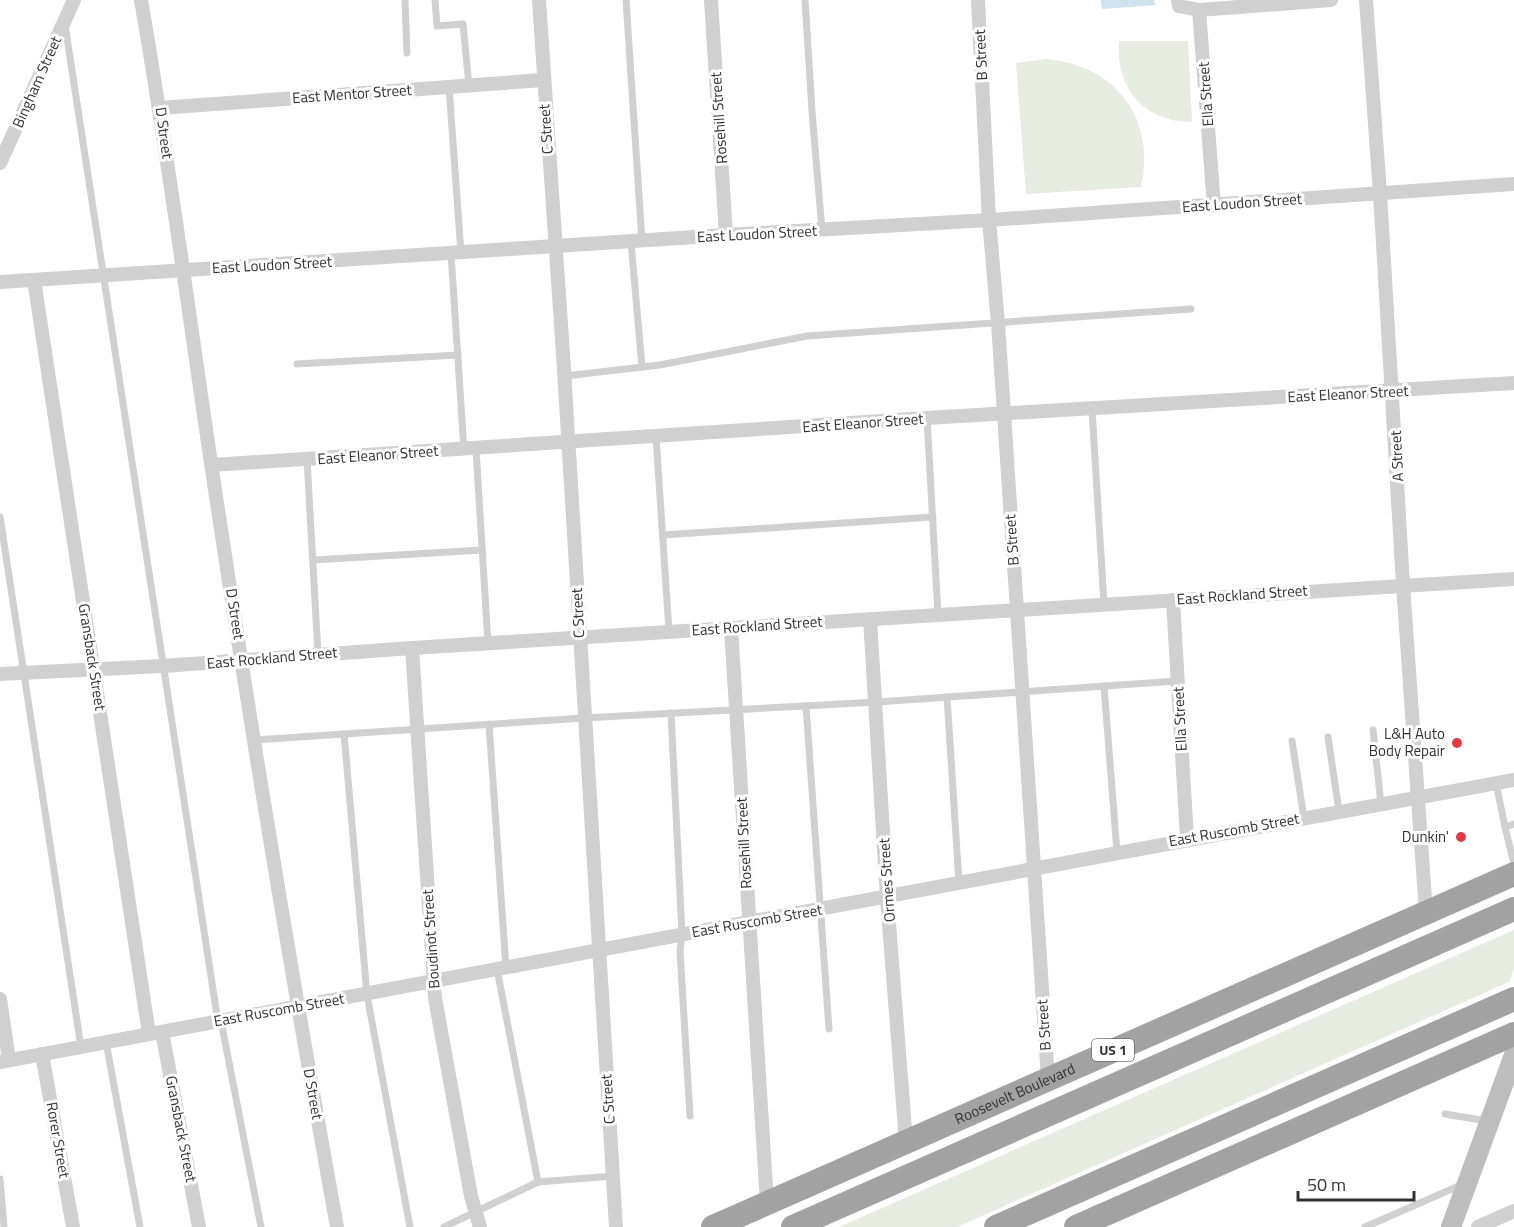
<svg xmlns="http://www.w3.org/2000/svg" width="1514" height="1227" viewBox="0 0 1514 1227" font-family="'Titillium Web',sans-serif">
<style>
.green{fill:#e6ecdf}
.water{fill:#cfe2ee}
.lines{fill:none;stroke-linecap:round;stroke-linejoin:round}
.service{stroke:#d0d0d0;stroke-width:7}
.minor{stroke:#d0d0d0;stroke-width:14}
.secondary{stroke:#bdbdbd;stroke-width:20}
.trunk{stroke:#a2a2a2;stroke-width:24}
.poi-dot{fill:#e63946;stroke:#fff;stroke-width:2}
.labels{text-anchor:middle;stroke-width:6;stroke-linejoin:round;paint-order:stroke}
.shield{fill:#fff;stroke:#707070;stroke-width:1.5}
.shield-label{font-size:14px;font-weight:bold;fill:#333}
.street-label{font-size:15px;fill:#333;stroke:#fff}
.poi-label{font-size:15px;fill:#333;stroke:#fff;text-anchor:end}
</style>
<rect width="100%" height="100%" fill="#fff"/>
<g class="green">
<path d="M 1119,41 L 1188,41 L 1192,122 C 1144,122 1115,88 1119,41 Z"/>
<path d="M 1047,59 C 1116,66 1156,118 1141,187 L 1026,194 L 1016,63 Z"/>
<path d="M 1514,930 L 1514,969 L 1509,982 L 957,1227 L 839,1227 Z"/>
</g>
<path class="water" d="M 1101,0 L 1154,0 L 1155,5 L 1102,9 Z"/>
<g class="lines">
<g class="service">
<path d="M 405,0 L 407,53"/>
<path d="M 435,0 L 437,26 L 463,24 L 469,86"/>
<path d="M 626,0 L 642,241"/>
<path d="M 805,0 L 812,111 L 822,230"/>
<path d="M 65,25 L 218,1022"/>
<path d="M 449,87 L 461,253"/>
<path d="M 631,242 L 642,367"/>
<path d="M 451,254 L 464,450"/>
<path d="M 297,364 L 458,355"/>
<path d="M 565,376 L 660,365 L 807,336 L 1191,309"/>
<path d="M 1092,409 L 1104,604"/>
<path d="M 927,418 L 938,615"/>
<path d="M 656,437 L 669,631"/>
<path d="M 476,449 L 488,643"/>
<path d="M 307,459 L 318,654"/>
<path d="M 0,517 L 81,1047"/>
<path d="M 663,535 L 933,517"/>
<path d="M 314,560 L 482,550"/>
<path d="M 1104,686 L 1117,852"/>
<path d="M 947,697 L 959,883"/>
<path d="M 806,706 L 829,1029"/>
<path d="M 671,713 L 682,934 L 680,951 L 690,1116"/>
<path d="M 489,724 L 506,968"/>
<path d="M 1373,730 L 1381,804"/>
<path d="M 344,734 L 367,995 L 410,1227"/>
<path d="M 1328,737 L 1339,811"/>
<path d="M 254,740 L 584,718 L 877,702 L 1177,681"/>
<path d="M 1292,741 L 1304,818"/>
<path d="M 1496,783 L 1505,827 L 1514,824"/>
<path d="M 1505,827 L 1514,864"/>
<path d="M 497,969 L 538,1182"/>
<path d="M 221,1021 L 261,1227"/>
<path d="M 106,1042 L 140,1227"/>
<path d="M 1445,1114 L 1487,1121"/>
<path d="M 0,1179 L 4,1227"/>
<path d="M 444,1227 L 538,1182 L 613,1176"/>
<path d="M 1365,1227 L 1461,1185"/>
</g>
<g class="minor">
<path d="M 141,0 C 168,154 188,309 211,463 C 249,718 291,973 337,1227"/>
<path d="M 539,0 L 564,369 L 616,1227"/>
<path d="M 711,0 L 726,235"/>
<path d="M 978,0 L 989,220 L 998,323 L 1048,1079"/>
<path d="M 1178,0 L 1179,6 L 1199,10 L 1331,0"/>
<path d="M 1366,0 L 1380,193 L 1403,585 L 1426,913"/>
<path d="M 1199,10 L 1214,206"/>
<path d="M 160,108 L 543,80"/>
<path d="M 0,163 L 74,0"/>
<path d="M 34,280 L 149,1034"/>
<path d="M 0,282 L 726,235 L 989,220 L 1514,184"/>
<path d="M 212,465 L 927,418 L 1514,383"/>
<path d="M 1173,600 L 1187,839"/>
<path d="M 870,619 L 887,898 L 906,1142"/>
<path d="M 731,628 L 767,1203"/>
<path d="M 412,648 L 435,998 L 471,1196 L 480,1227"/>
<path d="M 0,674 L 163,666 L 412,648 L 1514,579"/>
<path d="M 0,999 L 9,1060"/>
<path d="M 162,1032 L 199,1227"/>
<path d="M 42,1054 L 73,1227"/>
<path d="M 0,1062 C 505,969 1009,872 1514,780"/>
<path d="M 1478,1227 L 1514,1211"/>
</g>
<path class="secondary" d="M 1451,1227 L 1514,1055"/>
<g class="trunk">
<path id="s1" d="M 713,1227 L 1514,874"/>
<path d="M 793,1227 L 1514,909"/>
<path d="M 996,1227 L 1514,999"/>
<path d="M 1076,1227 L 1514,1034"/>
</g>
</g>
<g class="poi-dot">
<circle cx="1457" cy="743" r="6"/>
<circle cx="1461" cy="837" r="6"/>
</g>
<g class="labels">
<rect class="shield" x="1092" y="1039" width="42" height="22" rx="4.5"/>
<g class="shield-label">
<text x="1113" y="1055">US 1</text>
</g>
<g class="street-label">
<text transform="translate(981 55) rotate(-93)" y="5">B Street</text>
<text transform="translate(37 82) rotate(-66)" y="5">Bingham Street</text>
<text transform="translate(352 94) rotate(-4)" y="5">East Mentor Street</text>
<text transform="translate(1206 94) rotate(-94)" y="5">Ella Street</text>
<text transform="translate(719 118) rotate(-94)" y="5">Rosehill Street</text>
<text transform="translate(546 129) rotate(-94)" y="5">C Street</text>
<text transform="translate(164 133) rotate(82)" y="5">D Street</text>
<text transform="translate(1242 203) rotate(-4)" y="5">East Loudon Street</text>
<text transform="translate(757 234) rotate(-3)" y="5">East Loudon Street</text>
<text transform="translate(272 265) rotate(-3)" y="5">East Loudon Street</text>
<text transform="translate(1348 394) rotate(-3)" y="5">East Eleanor Street</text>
<text transform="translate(863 423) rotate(-4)" y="5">East Eleanor Street</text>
<text transform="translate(378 455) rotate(-4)" y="5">East Eleanor Street</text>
<text transform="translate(1397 456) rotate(-93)" y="5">A Street</text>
<text transform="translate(1012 540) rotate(-94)" y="5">B Street</text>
<text transform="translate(1242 595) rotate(-4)" y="5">East Rockland Street</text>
<text transform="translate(578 613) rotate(-93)" y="5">C Street</text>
<text transform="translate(235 614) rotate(81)" y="5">D Street</text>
<text transform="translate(757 626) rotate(-4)" y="5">East Rockland Street</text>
<text transform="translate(92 657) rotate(81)" y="5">Gransback Street</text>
<text transform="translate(272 658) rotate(-5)" y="5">East Rockland Street</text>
<text transform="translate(1180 719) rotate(-93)" y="5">Ella Street</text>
<text transform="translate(1234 830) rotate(-10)" y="5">East Ruscomb Street</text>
<text transform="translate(744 843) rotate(-93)" y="5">Rosehill Street</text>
<text transform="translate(887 880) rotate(-94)" y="5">Ormes Street</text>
<text transform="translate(757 921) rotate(-10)" y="5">East Ruscomb Street</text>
<text transform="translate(431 939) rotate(-94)" y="5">Boudinot Street</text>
<text transform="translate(279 1010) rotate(-10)" y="5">East Ruscomb Street</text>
<text transform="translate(1044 1025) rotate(-94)" y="5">B Street</text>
<text transform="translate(313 1094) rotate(80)" y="5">D Street</text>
<text dy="5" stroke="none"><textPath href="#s1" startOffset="330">Roosevelt Boulevard</textPath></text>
<text transform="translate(608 1099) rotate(-94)" y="5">C Street</text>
<text transform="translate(181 1129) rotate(79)" y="5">Gransback Street</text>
<text transform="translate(58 1140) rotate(80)" y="5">Rorer Street</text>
</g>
<g class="poi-label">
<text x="1445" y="739">L&amp;H Auto<tspan x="1445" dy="17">Body Repair</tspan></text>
<text x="1449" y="842">Dunkin'</text>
</g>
</g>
<path d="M1298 1191v9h116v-9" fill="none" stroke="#333333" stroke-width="3"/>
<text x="1307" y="1191" font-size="18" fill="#333333" stroke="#ffffff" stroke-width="4.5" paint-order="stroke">50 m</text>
</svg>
